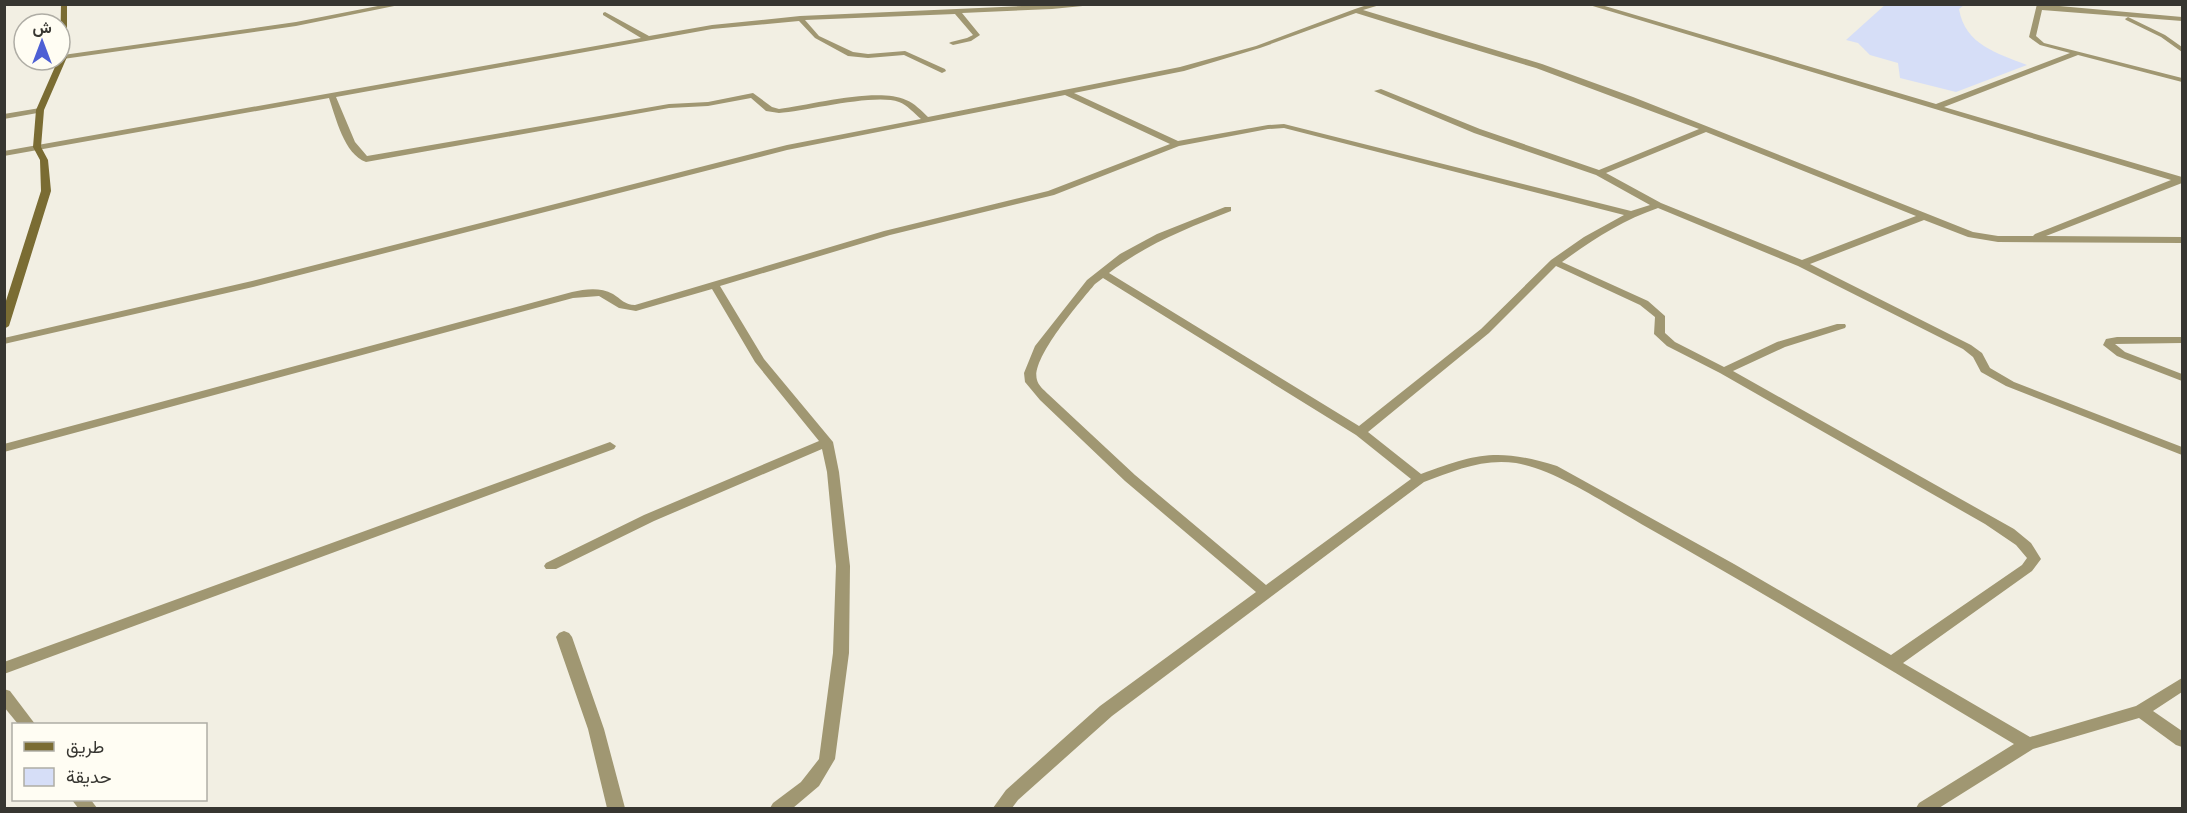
<svg xmlns="http://www.w3.org/2000/svg" width="2187" height="813" viewBox="0 0 2187 813" font-family="Literata,Vazirmatn,serif">
<style>
.green{fill:#d6def7}
.lines{fill:none;stroke-linecap:round;stroke-linejoin:round}
.street{fill:#a09772;fill-rule:evenodd}
.secondary{fill:#7a6c33;fill-rule:evenodd}
</style>
<rect width="100%" height="100%" fill="#f2efe3"/>
<path class="green" d="M 1886,4 L 1964,5 L 1959,9 C 1965,45 1997,53 2027,65 L 1956,92 L 1900,78 L 1898,63 L 1870,55 L 1858,43 L 1846,40 Z"/>
<g class="lines">
<g class="street">
<path d="M 388,4 L 404,4 L 296,26 L 63,59 L 60,58 L 63,55 L 296,22 Z"/>
<path d="M 1066,4 L 1103,4 L 1052,9 L 962,13 L 980,35 L 971,41 L 953,45 L 949,43 L 951,42 L 967,38 L 973,35 L 955,14 L 805,20 L 819,36 L 853,52 L 868,54 L 905,51 L 945,69 L 946,71 L 942,73 L 904,55 L 868,58 L 848,56 L 815,38 L 799,21 L 712,29 L 336,97 L 355,142 L 367,156 L 669,104 L 708,102 L 753,93 L 772,107 L 779,109 C 812,105 877,87 906,100 C 914,103 922,111 928,117 L 1180,67 L 1256,46 L 1355,9 L 1370,4 L 1383,4 L 1363,10 L 1542,64 L 1633,97 L 1973,232 L 1998,236 L 2033,236 L 2035,234 L 2171,180 L 1586,4 L 1598,4 L 1936,104 L 2070,53 L 2040,45 L 2029,37 L 2037,4 L 2182,17 L 2182,21 L 2042,10 L 2036,36 L 2044,43 L 2182,78 L 2182,82 L 2078,55 L 1944,107 L 2182,177 L 2182,183 L 2046,236 L 2182,237 L 2182,243 L 1998,242 L 1968,237 L 1924,220 L 1810,264 L 1971,345 L 1982,353 L 1990,368 L 2014,382 L 2182,447 L 2182,455 L 2006,386 L 1981,372 L 1973,357 L 1963,349 L 1798,266 L 1658,208 C 1623,220 1592,240 1562,262 L 1648,301 L 1665,316 L 1665,333 L 1675,342 L 1724,367 L 1777,342 L 1837,324 L 1845,324 L 1846,326 L 1845,328 L 1785,347 L 1733,371 L 2014,529 L 2031,543 L 2041,559 L 2032,571 L 1903,663 L 2030,737 L 2136,706 L 2182,678 L 2182,692 L 2153,711 L 2182,731 L 2182,747 L 2176,745 L 2139,718 L 2033,749 L 1939,808 L 1916,808 L 1919,803 L 2014,744 C 1893,672 1773,598 1650,529 C 1612,508 1558,470 1516,463 C 1483,458 1453,471 1424,482 L 1112,716 L 1018,800 L 1012,808 L 993,808 L 1006,790 L 1100,706 L 1256,592 L 1125,481 L 1040,400 L 1025,382 L 1024,373 L 1035,346 L 1087,280 L 1120,254 L 1157,234 L 1225,207 L 1231,207 L 1231,211 C 1188,228 1146,244 1109,273 L 1359,426 L 1481,329 L 1551,260 L 1584,237 L 1624,215 L 1284,128 L 1268,129 L 1179,146 L 1054,195 L 890,235 L 720,286 L 764,359 L 833,442 L 839,472 L 850,566 L 849,653 L 835,759 L 819,786 L 793,808 L 770,808 L 773,803 L 801,782 L 819,759 L 833,653 L 836,566 L 827,472 L 822,449 L 654,521 L 556,569 L 546,569 L 544,566 L 546,563 L 644,515 L 819,441 L 755,362 L 712,289 L 636,311 L 619,308 L 599,296 L 573,298 L 4,452 L 4,444 L 572,292 C 586,289 600,287 613,294 C 621,299 625,305 635,305 L 884,231 L 1048,191 L 1170,144 L 1065,95 L 787,150 L 253,287 L 4,344 L 4,338 L 252,281 L 787,145 L 921,119 C 914,113 907,105 899,102 C 875,93 807,111 779,113 L 766,111 L 751,98 L 708,106 L 669,108 L 366,162 C 344,154 336,118 329,98 L 4,156 L 4,151 L 641,38 L 603,15 L 603,13 L 605,12 L 649,36 L 712,25 L 800,16 ZM 1356,13 L 1433,37 L 1536,68 L 1699,129 L 1599,170 L 1480,129 L 1381,89 L 1374,91 L 1474,133 L 1596,175 L 1650,205 L 1631,211 L 1284,124 L 1268,125 L 1178,141 L 1074,93 L 1184,71 L 1260,48 ZM 1706,132 L 1916,216 L 1802,260 L 1661,203 L 1606,173 ZM 1556,266 L 1640,305 L 1655,317 L 1654,334 L 1667,346 L 1720,373 L 1985,524 L 2016,545 L 2027,558 L 2022,565 L 1891,655 L 1734,564 L 1557,466 C 1498,448 1477,453 1421,474 L 1368,432 L 1489,333 ZM 1103,278 L 1356,435 L 1411,479 L 1266,585 L 1135,475 L 1048,394 C 1044,390 1038,385 1037,380 C 1030,359 1081,301 1095,284 Z"/>
<path d="M 2128,17 L 2165,35 L 2182,47 L 2182,52 L 2161,37 L 2126,20 L 2125,19 Z"/>
<path d="M 40,108 L 43,108 L 43,112 L 4,119 L 4,114 Z"/>
<path d="M 2117,337 L 2182,337 L 2182,343 L 2115,344 L 2125,352 L 2182,374 L 2182,381 L 2117,356 L 2103,345 L 2106,339 Z"/>
<path d="M 610,442 L 616,446 L 614,449 L 4,674 L 4,662 Z"/>
<path d="M 564,631 L 569,633 L 572,637 L 604,729 L 625,808 L 607,808 L 588,729 L 556,637 L 559,633 Z"/>
<path d="M 4,689 L 10,691 L 35,724 L 18,724 L 4,707 Z"/>
<path d="M 72,800 L 91,800 L 97,808 L 78,808 Z"/>
</g>
<path class="secondary" d="M 61,4 L 67,4 L 67,57 L 44,110 L 41,147 L 48,160 L 51,191 L 9,326 L 4,329 L 4,307 L 41,191 L 40,160 L 33,147 L 36,110 L 58,60 L 60,60 Z"/>
</g>
<rect width="2187" height="813" fill="none" stroke="#373631" stroke-width="12"/>
<rect x="12" y="723" width="195" height="78" fill="#fffdf3" stroke="#afada5" stroke-width="1.5"/>
<rect x="24" y="742" width="30" height="9" fill="#7a6c33" stroke="#afada5" stroke-width="1.5"/>
<text x="66" y="753" font-size="18" fill="#373631">طريق</text>
<rect x="24" y="768" width="30" height="18" fill="#d6def7" stroke="#afada5" stroke-width="1.5"/>
<text x="66" y="783" font-size="18" fill="#373631">حديقة</text>
<g transform="translate(42 42)"><circle r="28" fill="#fffdf3" stroke="#afada5" stroke-width="1.5"/>
<path d="M0-4.5L10 22L0 15L-10 22Z" fill="#4d5fd4"/>
<text y="-9" font-size="16" font-weight="bold" text-anchor="middle" fill="#373631">ش</text>
</g>
</svg>
